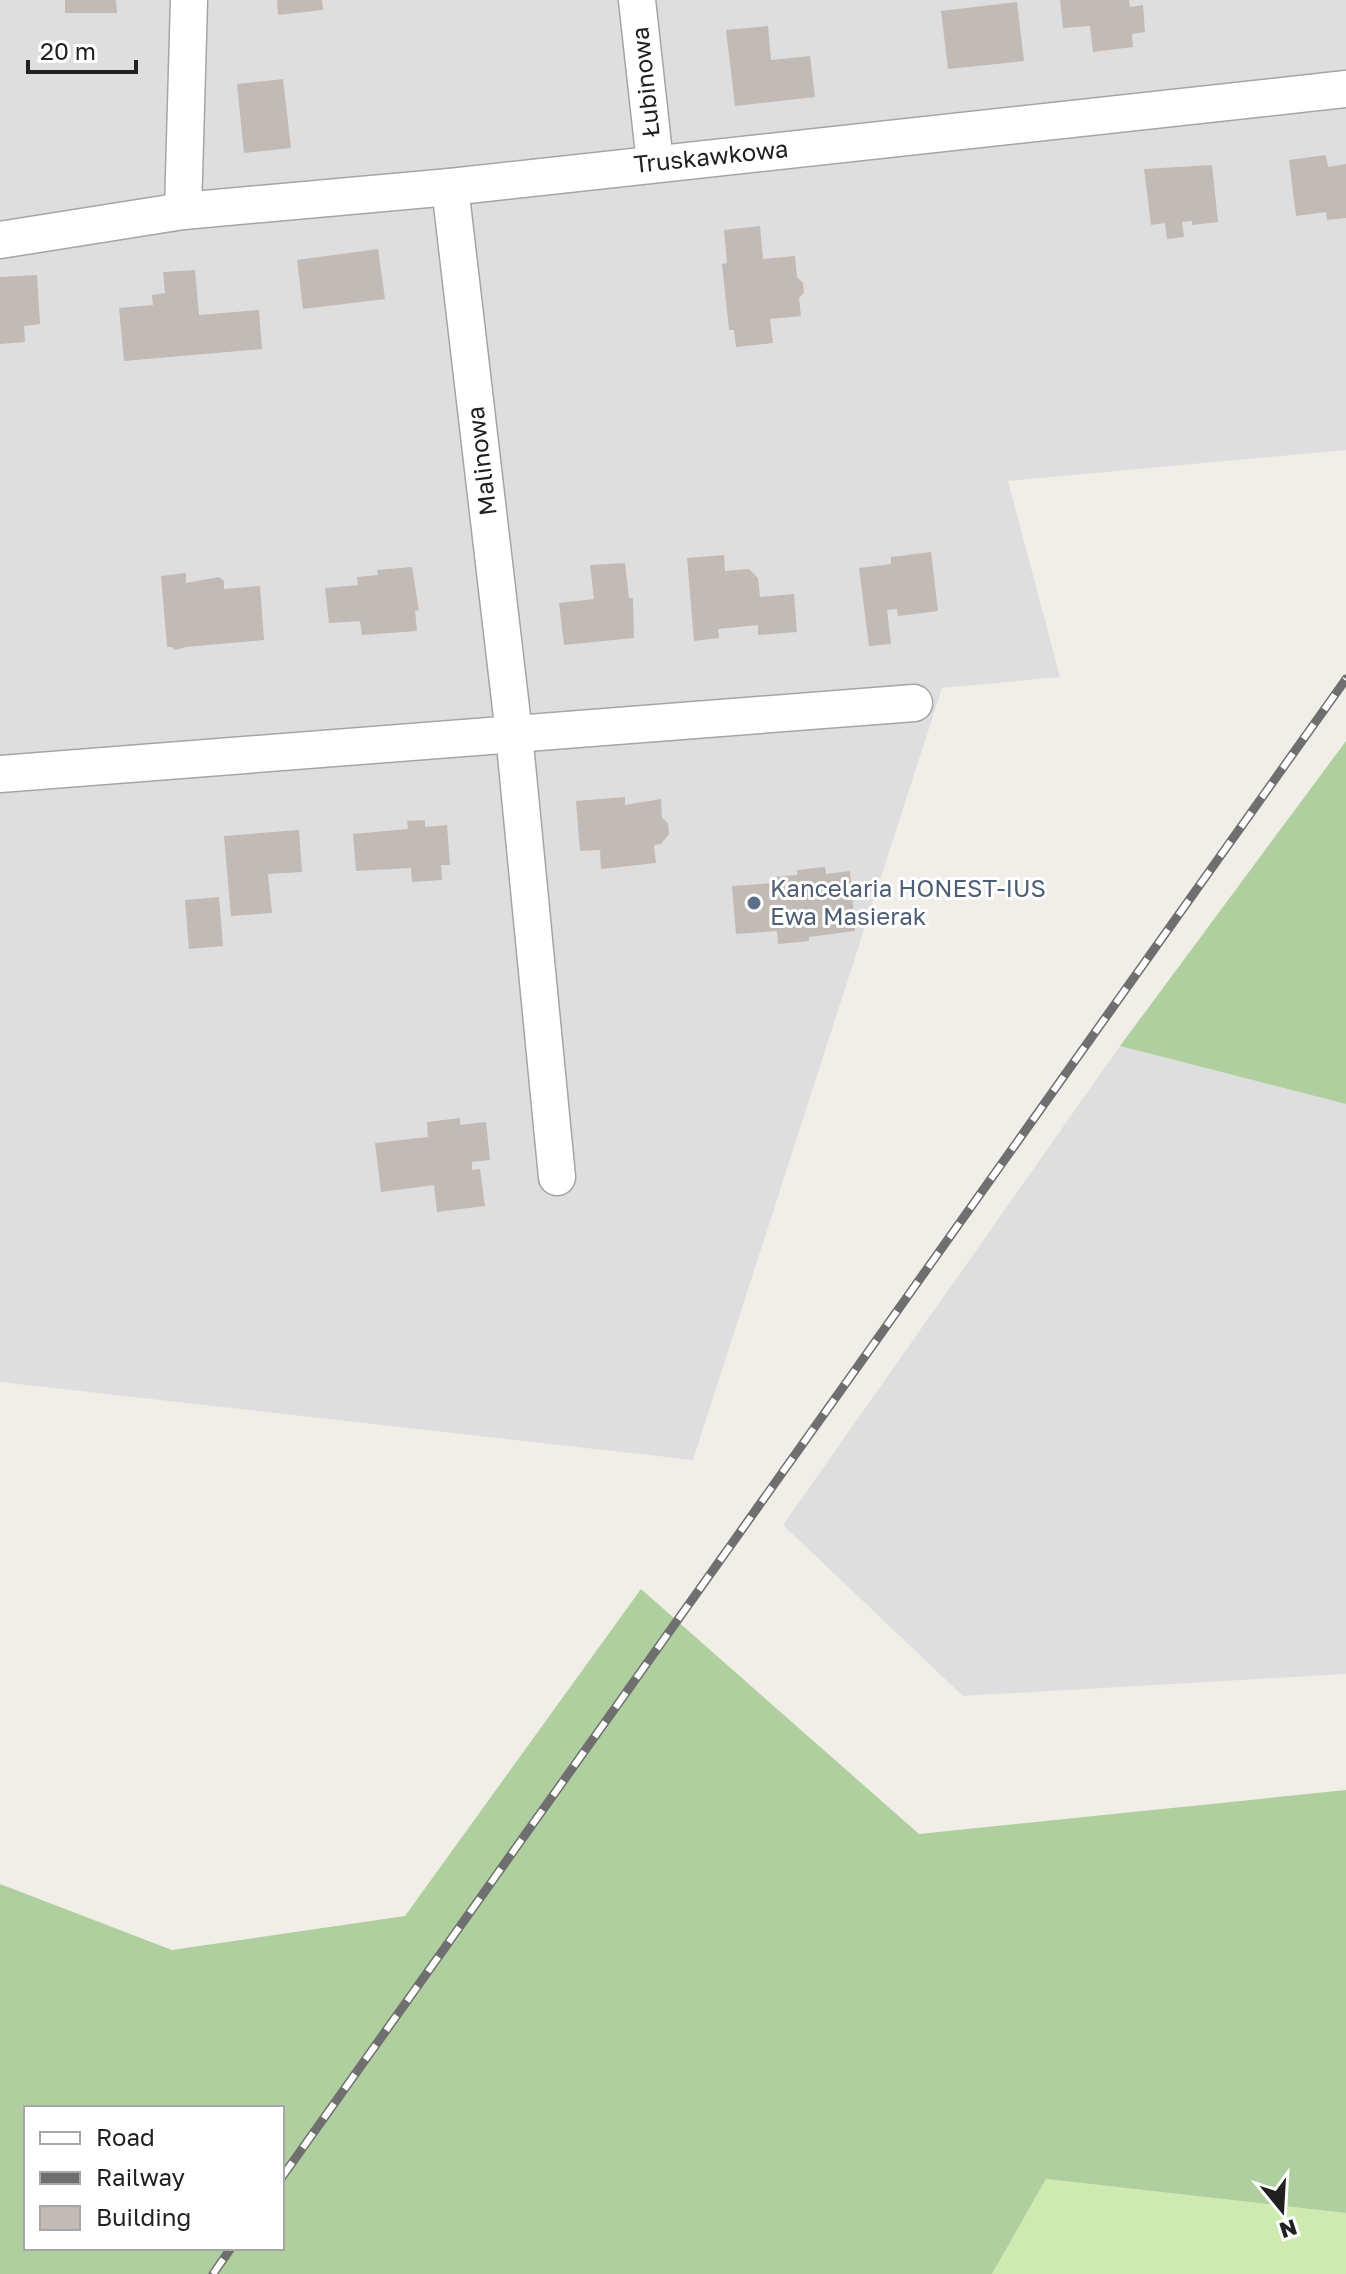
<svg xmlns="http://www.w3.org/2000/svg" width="1346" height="2274" viewBox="0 0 1346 2274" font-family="'Golos Text',sans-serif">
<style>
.residential{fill:#dfdede}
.grass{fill:#cfeab0}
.forest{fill:#afcf9e;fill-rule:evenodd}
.building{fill:#c2bab4}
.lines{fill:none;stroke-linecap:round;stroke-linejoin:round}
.minor-casing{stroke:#a5a5a5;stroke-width:39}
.minor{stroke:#fff;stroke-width:36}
.rail-casing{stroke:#6f6f6f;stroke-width:9}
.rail{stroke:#fff;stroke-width:6;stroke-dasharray:18;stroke-linecap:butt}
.service-dot{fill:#5c6f8a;stroke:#fff;stroke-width:3}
.labels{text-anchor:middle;stroke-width:6;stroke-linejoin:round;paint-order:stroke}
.street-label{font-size:24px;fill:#212121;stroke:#fff}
.service-label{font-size:24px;fill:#4e5e75;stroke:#fff;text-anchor:start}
</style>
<rect width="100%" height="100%" fill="#f1eee8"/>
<g class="residential">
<path d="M 0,0 L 1346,0 L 1346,450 L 1008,481 L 1060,677 L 942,688 L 693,1460 L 0,1382 Z"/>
<path d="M 1120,1046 L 1346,1104 L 1346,1674 L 963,1696 L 783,1525 Z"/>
</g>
<path class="grass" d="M 1046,2179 L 1346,2213 L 1346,2274 L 992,2274 Z"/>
<g class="forest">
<path d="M 1346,741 L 1346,1104 L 1120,1046 Z"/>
<path d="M 641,1589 L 919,1834 L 1346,1790 L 1346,2213 L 1046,2179 L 992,2274 L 0,2274 L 0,1884 L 172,1950 L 405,1916 ZM 282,2108 L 282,2248 L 26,2248 L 26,2108 Z"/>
</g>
<g class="building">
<path d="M 65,0 L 116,0 L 117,13 L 65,13 Z"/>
<path d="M 277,0 L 322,0 L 323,10 L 278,15 Z"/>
<path d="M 1060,0 L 1129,0 L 1130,7 L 1143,5 L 1145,32 L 1132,34 L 1133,47 L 1093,52 L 1090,26 L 1063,28 Z"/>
<path d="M 1017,2 L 1024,61 L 948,69 L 941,11 Z"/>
<path d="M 768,26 L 771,60 L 810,56 L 815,97 L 735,106 L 726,30 Z"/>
<path d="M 283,79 L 291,148 L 244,153 L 237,84 Z"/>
<path d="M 1326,155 L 1328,167 L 1346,164 L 1346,218 L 1327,220 L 1326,212 L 1296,216 L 1289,160 Z"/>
<path d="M 1212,165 L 1218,222 L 1192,225 L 1192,221 L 1182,222 L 1184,237 L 1167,239 L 1165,223 L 1151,225 L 1144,169 Z"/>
<path d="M 760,226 L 763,259 L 795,256 L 797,277 L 803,283 L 804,293 L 799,298 L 801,316 L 770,319 L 773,343 L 736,347 L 734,330 L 729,330 L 722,264 L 727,263 L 724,230 Z"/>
<path d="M 378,249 L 385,299 L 303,309 L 297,260 Z"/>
<path d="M 195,270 L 199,315 L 259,310 L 262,349 L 124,361 L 119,308 L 153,305 L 152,295 L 165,293 L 163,272 Z"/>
<path d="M 37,275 L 40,324 L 24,326 L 25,342 L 0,344 L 0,277 Z"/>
<path d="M 931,552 L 938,611 L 898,616 L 897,609 L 887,610 L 891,644 L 869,646 L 859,568 L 891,564 L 891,557 Z"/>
<path d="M 724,555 L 725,571 L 749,569 L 758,578 L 760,597 L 794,594 L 797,632 L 758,635 L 758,625 L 718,629 L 719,638 L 694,641 L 687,558 Z"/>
<path d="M 625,563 L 629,598 L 633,598 L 634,638 L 564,645 L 559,603 L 594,599 L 590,565 Z"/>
<path d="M 412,567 L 419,611 L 415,610 L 417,631 L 362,635 L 360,621 L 329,623 L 325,588 L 358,585 L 357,577 L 378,575 L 377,570 Z"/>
<path d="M 186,573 L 186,583 L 219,577 L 224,581 L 224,589 L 260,586 L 264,640 L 186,647 L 175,650 L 172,647 L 167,647 L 161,576 Z"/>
<path d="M 625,797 L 625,805 L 661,799 L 662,818 L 668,823 L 669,834 L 661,844 L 654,845 L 656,863 L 601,869 L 600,850 L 580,851 L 576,801 Z"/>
<path d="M 425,820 L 425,827 L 447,825 L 450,865 L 441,865 L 442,880 L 412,882 L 411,868 L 356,871 L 353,834 L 408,829 L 407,821 Z"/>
<path d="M 299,830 L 302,872 L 268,874 L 272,913 L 231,916 L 224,836 Z"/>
<path d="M 825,867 L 826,874 L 850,871 L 855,931 L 809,937 L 809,941 L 778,944 L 777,931 L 736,934 L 732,886 L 774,883 L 773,877 L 797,875 L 797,870 Z"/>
<path d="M 219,897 L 223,946 L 189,949 L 185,900 Z"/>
<path d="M 460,1118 L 460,1125 L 486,1122 L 490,1160 L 472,1162 L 472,1170 L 480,1169 L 485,1206 L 437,1212 L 434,1185 L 381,1192 L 375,1143 L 428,1137 L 427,1122 Z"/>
</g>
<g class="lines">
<g class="minor-casing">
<g id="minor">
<path d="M 637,0 L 655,163"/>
<path d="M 450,187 L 514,734 L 557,1177"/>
<path d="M 183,211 L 189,0"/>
<path d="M 0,240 L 183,211 L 450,187 L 1346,89"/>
<path d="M 0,774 L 914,703"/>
</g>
</g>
<use href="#minor" class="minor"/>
<g class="rail-casing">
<g id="rail">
<path d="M 282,2177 L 1346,679"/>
<path d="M 213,2274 L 231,2248"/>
</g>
</g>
<use href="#rail" class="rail"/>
</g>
<circle class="service-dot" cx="754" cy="903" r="8"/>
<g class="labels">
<g class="street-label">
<text transform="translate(646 82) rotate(-96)" y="8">Łubinowa</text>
<text transform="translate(711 157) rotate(-6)" y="8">Truskawkowa</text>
<text transform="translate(482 461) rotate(-97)" y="8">Malinowa</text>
</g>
<g class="service-label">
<text x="770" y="897">Kancelaria HONEST-IUS<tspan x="770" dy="28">Ewa Masierak</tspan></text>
</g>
</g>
<rect x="24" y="2106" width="260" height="144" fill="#ffffff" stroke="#a6a6a6" stroke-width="2"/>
<rect x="40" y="2132" width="40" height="12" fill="#ffffff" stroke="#a6a6a6" stroke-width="2"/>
<text x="96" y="2146" font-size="24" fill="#212121">Road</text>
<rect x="40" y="2172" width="40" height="12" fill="#6f6f6f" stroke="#a6a6a6" stroke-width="2"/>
<text x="96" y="2186" font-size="24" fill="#212121">Railway</text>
<rect x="40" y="2206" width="40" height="24" fill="#c2bab4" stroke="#a6a6a6" stroke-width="2"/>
<text x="96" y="2226" font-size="24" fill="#212121">Building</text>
<g transform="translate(1282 2210) rotate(162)" stroke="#ffffff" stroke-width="6" paint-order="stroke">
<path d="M0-6L14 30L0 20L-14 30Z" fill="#212121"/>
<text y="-12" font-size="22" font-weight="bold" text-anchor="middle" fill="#212121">N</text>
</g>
<path d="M28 60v12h108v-12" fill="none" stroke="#212121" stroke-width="4"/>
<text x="40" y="60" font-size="24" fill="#212121" stroke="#ffffff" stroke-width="6" paint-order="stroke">20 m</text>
</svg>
